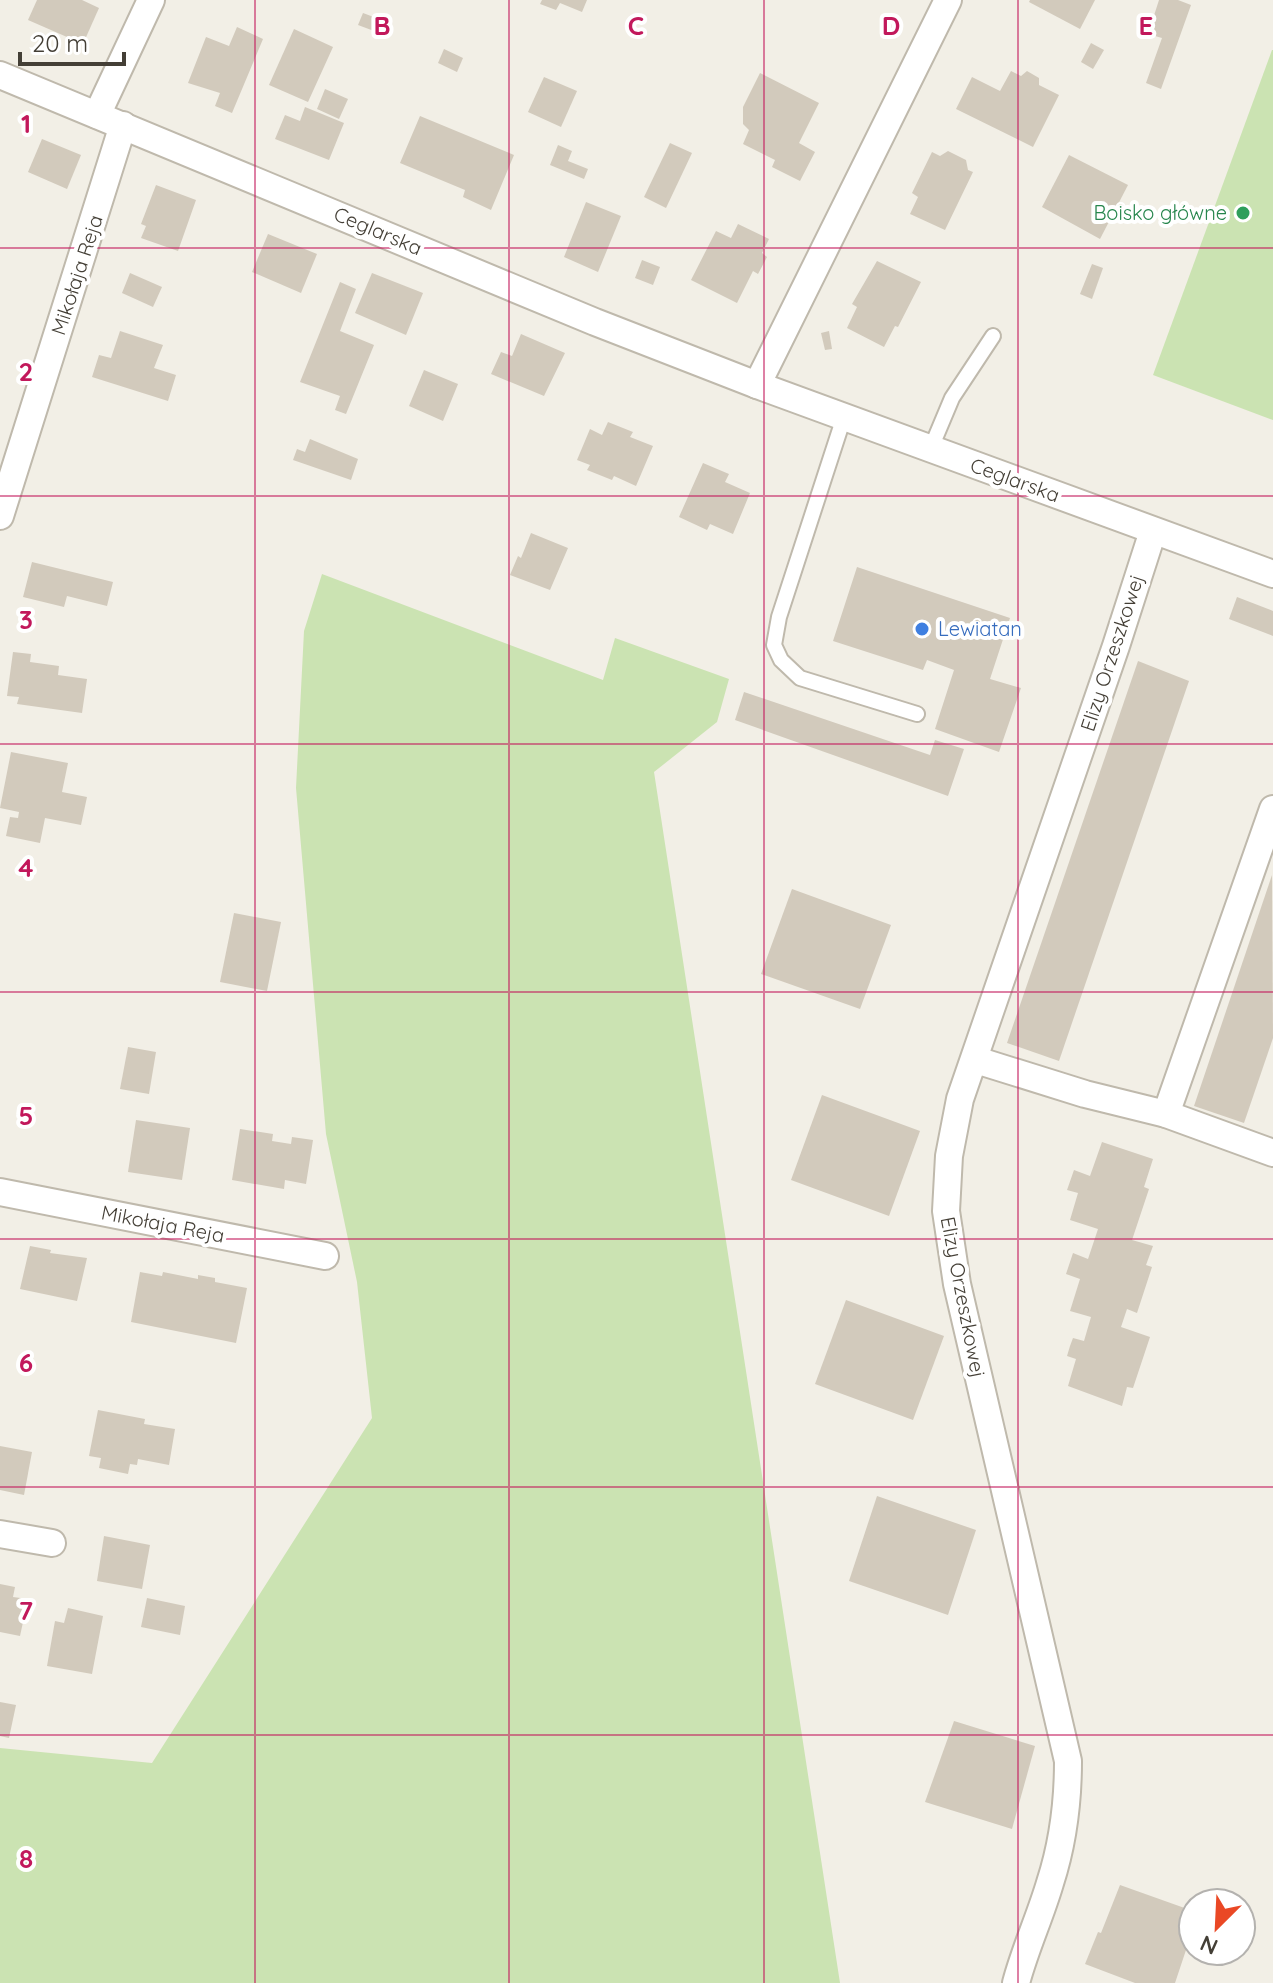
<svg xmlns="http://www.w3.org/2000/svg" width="1273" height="1983" viewBox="0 0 1273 1983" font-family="Quicksand,sans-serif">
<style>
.green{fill:#cbe3b2}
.building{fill:#d2cabc}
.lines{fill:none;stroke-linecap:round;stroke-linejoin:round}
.service-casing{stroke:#bfb9ac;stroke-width:18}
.minor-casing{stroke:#bfb9ac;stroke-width:30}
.service{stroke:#fff;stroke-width:14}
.minor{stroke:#fff;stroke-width:26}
.grid{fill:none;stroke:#c2185b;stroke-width:2;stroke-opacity:0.55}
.leisure-dot{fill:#2e9e5b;stroke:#fff;stroke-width:3}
.shop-dot{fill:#3f7fe0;stroke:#fff;stroke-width:3}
.labels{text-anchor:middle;stroke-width:8;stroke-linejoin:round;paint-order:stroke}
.leisure-label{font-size:20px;fill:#27864d;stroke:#fff;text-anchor:end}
.street-label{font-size:20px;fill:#443f36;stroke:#fff}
.shop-label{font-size:20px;fill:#366cbe;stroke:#fff;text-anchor:start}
.grid-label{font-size:26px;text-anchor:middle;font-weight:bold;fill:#c2185b;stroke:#fff;stroke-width:8;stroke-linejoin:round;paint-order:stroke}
</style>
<rect width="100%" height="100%" fill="#f2efe6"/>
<g class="green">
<path d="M 1272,50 L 1273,50 L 1273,420 L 1153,375 Z"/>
<path d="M 322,574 L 603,680 L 615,638 L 729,679 L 717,722 L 654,772 L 840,1983 L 0,1983 L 0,1748 L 152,1763 L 372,1418 L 357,1282 L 326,1134 L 296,788 L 304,631 Z"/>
</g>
<g class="building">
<path d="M 37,0 L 82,0 L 99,8 L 83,44 L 28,20 Z"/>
<path d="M 542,0 L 587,0 L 582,12 L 560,3 L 556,10 L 540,4 Z"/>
<path d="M 1030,0 L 1095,0 L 1080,29 L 1029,2 Z"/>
<path d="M 1159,0 L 1178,0 L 1191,5 L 1161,89 L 1146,83 L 1162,38 L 1148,34 Z"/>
<path d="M 363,13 L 379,19 L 374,31 L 358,25 Z"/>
<path d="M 237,27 L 263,39 L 232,113 L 215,106 L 220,93 L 188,83 L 206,37 L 229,46 Z"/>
<path d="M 294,29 L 333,47 L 308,102 L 269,85 Z"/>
<path d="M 1091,43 L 1104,50 L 1093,69 L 1081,62 Z"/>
<path d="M 444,49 L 463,58 L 457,72 L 438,63 Z"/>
<path d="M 1011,71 L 1021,76 L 1027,71 L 1039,78 L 1039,85 L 1059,95 L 1033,147 L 956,109 L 972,77 L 1000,91 Z"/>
<path d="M 760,73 L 819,103 L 799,143 L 815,152 L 800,181 L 772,167 L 775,160 L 743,144 L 749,130 L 743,124 L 743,107 Z"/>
<path d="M 544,77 L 577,91 L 561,127 L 528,112 Z"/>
<path d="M 325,89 L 348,99 L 339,119 L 317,109 Z"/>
<path d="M 305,107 L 344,123 L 329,160 L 275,139 L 285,115 L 300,121 Z"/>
<path d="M 420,116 L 514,155 L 491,210 L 463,197 L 465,190 L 400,163 Z"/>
<path d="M 42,139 L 81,155 L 67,189 L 28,172 Z"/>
<path d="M 670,143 L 692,153 L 666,208 L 644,197 Z"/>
<path d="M 558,145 L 572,151 L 568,161 L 588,169 L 584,179 L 550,165 Z"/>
<path d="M 948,151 L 966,160 L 968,170 L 973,172 L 945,230 L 910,214 L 918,197 L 912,193 L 932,152 L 940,156 Z"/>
<path d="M 1069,155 L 1128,185 L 1100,239 L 1042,207 Z"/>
<path d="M 156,185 L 196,200 L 178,251 L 141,238 L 146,226 L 141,224 Z"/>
<path d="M 586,202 L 621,216 L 598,272 L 564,257 Z"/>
<path d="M 738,224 L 769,239 L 762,253 L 767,257 L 758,274 L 753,271 L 737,303 L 691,280 L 716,231 L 731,238 Z"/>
<path d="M 268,234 L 317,254 L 301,293 L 252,272 Z"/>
<path d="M 642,260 L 660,267 L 653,285 L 635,278 Z"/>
<path d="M 877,261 L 921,282 L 898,327 L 895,326 L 884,347 L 847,328 L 857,307 L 852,304 Z"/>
<path d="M 1092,264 L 1103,268 L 1092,299 L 1080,294 Z"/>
<path d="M 130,273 L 162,287 L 153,307 L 122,293 Z"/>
<path d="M 372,273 L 423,293 L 406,335 L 355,313 Z"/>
<path d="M 340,282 L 356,289 L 340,331 L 374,345 L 346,414 L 335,410 L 340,396 L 300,382 Z"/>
<path d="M 120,331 L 163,345 L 154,368 L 176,375 L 168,401 L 92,377 L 99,355 L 111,358 Z"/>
<path d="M 829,331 L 832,349 L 825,350 L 821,333 Z"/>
<path d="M 521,334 L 565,353 L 544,396 L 491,374 L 501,352 L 512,356 Z"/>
<path d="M 424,370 L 458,384 L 443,421 L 409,406 Z"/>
<path d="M 608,422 L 633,432 L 630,437 L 653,446 L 636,486 L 614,476 L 612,480 L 587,470 L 590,465 L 577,460 L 590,429 L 602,435 Z"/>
<path d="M 310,439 L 358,459 L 351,480 L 293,460 L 297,449 L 305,452 Z"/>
<path d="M 703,463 L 729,474 L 725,482 L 750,493 L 733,534 L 710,524 L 707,530 L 679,517 Z"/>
<path d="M 531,533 L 568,548 L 550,590 L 510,575 L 518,556 L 521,558 Z"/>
<path d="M 32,562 L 113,582 L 107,606 L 67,596 L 64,607 L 23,597 Z"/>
<path d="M 857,567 L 1010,618 L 990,679 L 1021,688 L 999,752 L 935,729 L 954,670 L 927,660 L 923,670 L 833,641 Z"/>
<path d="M 1237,597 L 1273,611 L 1273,636 L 1229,619 Z"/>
<path d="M 13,652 L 31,654 L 30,662 L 59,666 L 58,675 L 87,679 L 82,713 L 17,704 L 19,697 L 7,696 Z"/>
<path d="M 1138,661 L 1189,681 L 1059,1061 L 1007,1043 Z"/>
<path d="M 744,692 L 930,755 L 935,740 L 964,749 L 948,796 L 735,720 Z"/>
<path d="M 11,752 L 68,763 L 62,792 L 87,797 L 81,825 L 45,818 L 40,843 L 6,836 L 10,817 L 18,818 L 19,812 L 0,808 Z"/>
<path d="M 1272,875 L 1273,1038 L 1244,1123 L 1194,1106 Z"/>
<path d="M 792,889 L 891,925 L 860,1009 L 761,974 Z"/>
<path d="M 234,913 L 281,922 L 267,991 L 220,982 Z"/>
<path d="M 128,1047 L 156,1052 L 149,1094 L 120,1089 Z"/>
<path d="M 822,1095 L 920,1131 L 889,1216 L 791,1180 Z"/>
<path d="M 136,1120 L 190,1128 L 182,1180 L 128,1172 Z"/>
<path d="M 240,1129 L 273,1134 L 272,1141 L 291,1144 L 292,1137 L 313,1140 L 306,1184 L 285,1180 L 284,1189 L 232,1180 Z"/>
<path d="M 1102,1142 L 1153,1159 L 1144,1187 L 1149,1189 L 1132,1240 L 1153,1246 L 1146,1265 L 1152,1267 L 1137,1313 L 1127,1309 L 1121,1327 L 1150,1337 L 1133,1388 L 1127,1387 L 1122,1406 L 1068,1386 L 1076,1359 L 1067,1356 L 1070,1346 L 1073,1338 L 1084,1341 L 1091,1317 L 1070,1311 L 1080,1279 L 1066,1274 L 1073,1253 L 1088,1259 L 1098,1229 L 1070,1220 L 1078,1193 L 1067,1190 L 1074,1170 L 1090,1176 Z"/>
<path d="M 30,1246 L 51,1250 L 50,1253 L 87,1258 L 77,1301 L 20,1289 Z"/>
<path d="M 140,1272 L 162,1276 L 163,1272 L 198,1279 L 198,1275 L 215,1278 L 215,1282 L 247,1288 L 236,1343 L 131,1322 Z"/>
<path d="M 846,1300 L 944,1336 L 913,1420 L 815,1384 Z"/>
<path d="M 98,1410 L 145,1419 L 144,1424 L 175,1429 L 169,1465 L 138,1459 L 137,1465 L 130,1464 L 128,1474 L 99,1468 L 101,1458 L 89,1456 Z"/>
<path d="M 0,1446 L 32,1452 L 24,1495 L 0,1490 Z"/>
<path d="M 877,1496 L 976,1530 L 948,1615 L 849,1581 Z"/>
<path d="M 104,1536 L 150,1545 L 142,1589 L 97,1581 Z"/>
<path d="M 0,1584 L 15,1587 L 13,1597 L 28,1599 L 20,1636 L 0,1632 Z"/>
<path d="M 147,1598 L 185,1606 L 180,1635 L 141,1627 Z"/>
<path d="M 68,1608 L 103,1616 L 92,1674 L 47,1666 L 55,1621 L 64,1623 Z"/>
<path d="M 0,1702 L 16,1705 L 9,1738 L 0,1736 Z"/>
<path d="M 954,1721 L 1035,1746 L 1012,1829 L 925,1802 Z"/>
<path d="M 1120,1885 L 1193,1911 L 1193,1929 L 1175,1983 L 1135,1983 L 1085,1964 L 1098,1932 L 1101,1933 Z"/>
</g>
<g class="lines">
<g class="service-casing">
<g id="service">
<path d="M 844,417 L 779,617 L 774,645 L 781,660 L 800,678 L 917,714"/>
<path d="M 931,448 L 952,398 L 993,336"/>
</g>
</g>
<g class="minor-casing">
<g id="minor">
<path d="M 0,75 L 595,322 L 757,385 L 1273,574"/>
<path d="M 97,115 L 151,0"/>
<path d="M 757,385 L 948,0"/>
<path d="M 0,516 L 123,125"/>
<path d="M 1273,809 L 1166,1114 L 1273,1153"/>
<path d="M 976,1060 L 1085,1094 L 1166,1114"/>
<path d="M 0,1192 L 325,1256"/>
<path d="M 0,1534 L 52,1543"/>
<path d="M 1016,1983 C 1025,1949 1040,1917 1050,1883 C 1063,1843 1068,1803 1068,1761 L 957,1284 L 946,1211 L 949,1156 L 960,1099 L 1116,646 L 1153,531"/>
</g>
</g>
<use href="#service" class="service"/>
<use href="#minor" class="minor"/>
</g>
<path class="grid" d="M 255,0 L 255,1983M 509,0 L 509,1983M 764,0 L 764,1983M 1018,0 L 1018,1983M 0,248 L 1273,248M 0,496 L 1273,496M 0,744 L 1273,744M 0,992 L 1273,992M 0,1239 L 1273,1239M 0,1487 L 1273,1487M 0,1735 L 1273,1735"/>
<circle class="leisure-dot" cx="1243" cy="213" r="8"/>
<circle class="shop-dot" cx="922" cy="629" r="8"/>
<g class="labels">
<g class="leisure-label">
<text x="1227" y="220">Boisko główne</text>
</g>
<g class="street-label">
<text transform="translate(378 231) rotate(23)" y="7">Ceglarska</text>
<text transform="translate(77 275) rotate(-72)" y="7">Mikołaja Reja</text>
<text transform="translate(1015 480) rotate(20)" y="7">Ceglarska</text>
<text transform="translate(1112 653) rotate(-72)" y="7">Elizy Orzeszkowej</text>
<text transform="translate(163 1224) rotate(11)" y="7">Mikołaja Reja</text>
<text transform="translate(963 1297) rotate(79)" y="7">Elizy Orzeszkowej</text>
</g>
<g class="shop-label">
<text x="938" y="636">Lewiatan</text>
</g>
</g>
<g class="grid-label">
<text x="382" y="35">B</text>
<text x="636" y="35">C</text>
<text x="891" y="35">D</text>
<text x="1146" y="35">E</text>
<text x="26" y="133">1</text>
<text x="26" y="381">2</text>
<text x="26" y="629">3</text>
<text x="26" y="877">4</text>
<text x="26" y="1125">5</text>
<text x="26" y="1372">6</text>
<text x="26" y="1620">7</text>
<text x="26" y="1868">8</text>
</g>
<g transform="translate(1217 1927) rotate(204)"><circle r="38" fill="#ffffff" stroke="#b4b2af" stroke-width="2"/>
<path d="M0-6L14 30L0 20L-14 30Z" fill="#ea4825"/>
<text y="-12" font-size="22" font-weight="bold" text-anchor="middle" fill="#443f36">N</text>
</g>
<path d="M20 52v12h104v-12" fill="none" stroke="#443f36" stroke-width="4"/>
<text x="32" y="52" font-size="24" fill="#443f36" stroke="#ffffff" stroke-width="6" paint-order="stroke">20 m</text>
</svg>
